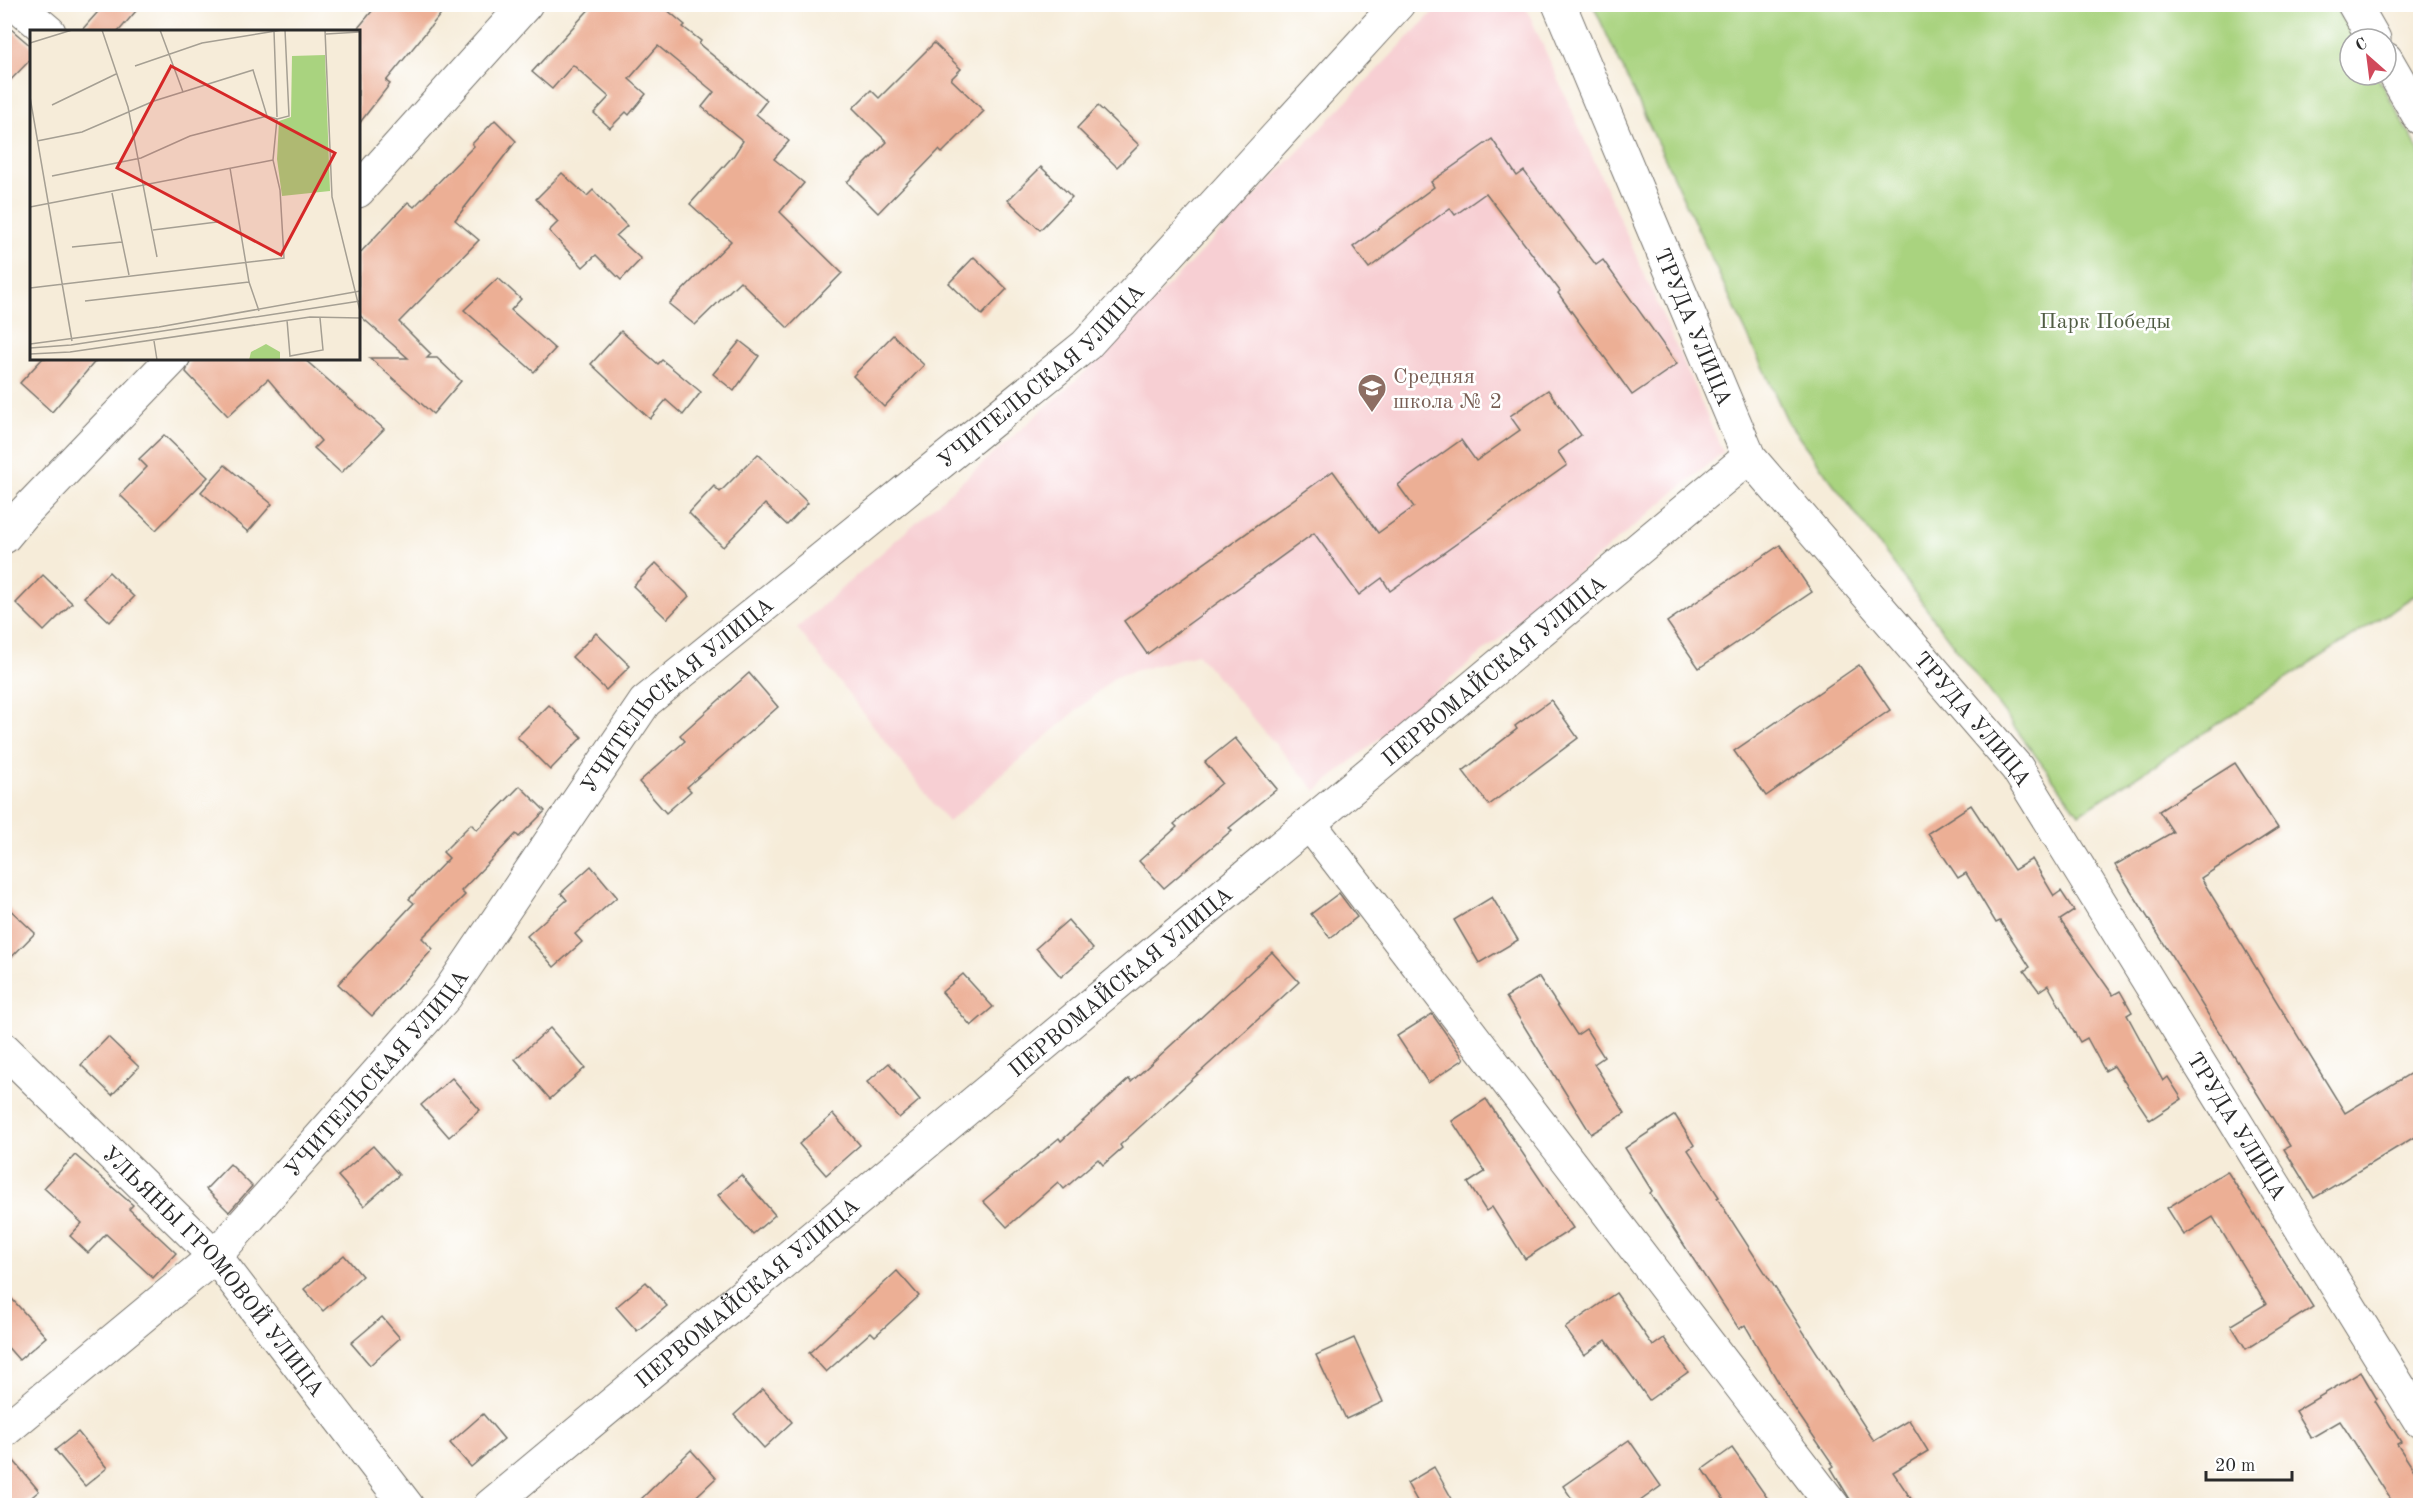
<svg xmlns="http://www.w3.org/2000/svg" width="2425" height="1510" viewBox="0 0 2425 1510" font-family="'Old Standard TT',serif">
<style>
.built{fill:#f7cfd3}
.green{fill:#a9d37f;stroke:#6a7f55;stroke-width:1.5}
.building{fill:#ecaf95}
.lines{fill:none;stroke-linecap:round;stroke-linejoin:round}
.minor-casing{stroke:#726f68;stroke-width:35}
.minor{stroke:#fff;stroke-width:33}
.labels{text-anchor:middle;stroke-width:5;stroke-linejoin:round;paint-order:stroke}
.park-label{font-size:22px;fill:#515d44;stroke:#fff}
.street-label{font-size:22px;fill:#2b2b2b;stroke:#fff}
.education-label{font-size:22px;fill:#785e54;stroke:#fff;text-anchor:start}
.inset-road{fill:none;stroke:#a59f93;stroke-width:1.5}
.view{fill:#d62828;fill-opacity:0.15;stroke:#d62828;stroke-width:3}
.inset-edge{fill:none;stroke:#2b2b2b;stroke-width:3}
</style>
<rect width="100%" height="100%" fill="#fff"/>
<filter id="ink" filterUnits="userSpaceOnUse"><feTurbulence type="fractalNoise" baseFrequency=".0167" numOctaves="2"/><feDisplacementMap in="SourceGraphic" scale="12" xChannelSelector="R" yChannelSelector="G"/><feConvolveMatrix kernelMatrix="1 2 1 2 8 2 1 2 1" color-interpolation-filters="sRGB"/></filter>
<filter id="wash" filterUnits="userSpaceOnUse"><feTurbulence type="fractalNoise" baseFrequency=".008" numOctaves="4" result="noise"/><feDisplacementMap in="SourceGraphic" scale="24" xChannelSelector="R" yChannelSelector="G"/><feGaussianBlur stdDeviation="1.35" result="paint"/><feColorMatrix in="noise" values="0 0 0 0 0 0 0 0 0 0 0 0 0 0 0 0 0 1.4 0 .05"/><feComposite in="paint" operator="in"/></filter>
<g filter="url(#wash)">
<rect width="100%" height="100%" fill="#f6ecd9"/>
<path class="built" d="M 1451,5 L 1525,5 L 1723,452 L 1316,791 L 1197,654 L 1116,676 L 948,822 L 797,628 L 1082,375 L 1434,11 Z"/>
<path class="green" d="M 1593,5 L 2335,5 L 2355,39 L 2350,39 L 2350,75 L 2376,75 L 2420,152 L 2420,592 L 2079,814 L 1789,424 Z"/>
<g id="blocks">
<g class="building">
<path d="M 105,4 L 142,4 L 118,32 L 80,32 Z"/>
<path d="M 378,4 L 449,4 L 386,81 L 390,84 L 358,125 L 358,28 Z"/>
<path d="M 594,4 L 660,4 L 685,25 L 683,27 L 701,41 L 699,44 L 767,100 L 756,114 L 789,141 L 774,159 L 804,183 L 780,212 L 842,273 L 788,328 L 740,281 L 695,325 L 669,304 L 731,241 L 690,204 L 734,155 L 743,141 L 702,107 L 714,92 L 658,46 L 629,79 L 646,94 L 629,115 L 626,112 L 610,128 L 594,113 L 609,97 L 573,65 L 552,89 L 532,72 Z"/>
<path d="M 4,23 L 32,47 L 32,58 L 4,87 Z"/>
<path d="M 934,43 L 961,69 L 951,79 L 984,111 L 942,153 L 939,150 L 878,213 L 847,182 L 887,142 L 853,108 L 871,90 L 879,98 Z"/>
<path d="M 1098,106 L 1139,145 L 1117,167 L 1077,128 Z"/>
<path d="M 495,120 L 516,141 L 455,220 L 479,240 L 399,322 L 431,354 L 427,358 L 437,358 L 461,381 L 433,414 L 370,358 L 408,358 L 358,314 L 358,255 L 408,202 L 414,207 L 474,146 L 472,144 Z"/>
<path d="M 1492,139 L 1517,176 L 1524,171 L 1596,265 L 1603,260 L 1677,364 L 1632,395 L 1558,293 L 1560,291 L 1486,193 L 1455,215 L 1450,208 L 1369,268 L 1353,247 L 1434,187 L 1431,182 Z"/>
<path d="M 1041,167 L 1072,197 L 1040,230 L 1008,200 Z"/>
<path d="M 562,173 L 587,196 L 593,190 L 627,226 L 616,236 L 641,259 L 621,280 L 596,255 L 583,267 L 549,231 L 558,222 L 536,199 Z"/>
<path d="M 974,257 L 1007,289 L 982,315 L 949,283 Z"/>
<path d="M 498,278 L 521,299 L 511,310 L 555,349 L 534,372 L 464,310 Z"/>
<path d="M 621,331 L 658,364 L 662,360 L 701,392 L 683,415 L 666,400 L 650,419 L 591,364 Z"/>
<path d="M 893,335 L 924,365 L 884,407 L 853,376 Z"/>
<path d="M 740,341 L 759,356 L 734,391 L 713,374 Z"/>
<path d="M 43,358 L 98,358 L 52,412 L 20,383 Z"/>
<path d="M 191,358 L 303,358 L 384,429 L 341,473 L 314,448 L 321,441 L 268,379 L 228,416 L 186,372 Z"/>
<path d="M 1548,390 L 1581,435 L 1558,452 L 1567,465 L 1390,591 L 1382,578 L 1359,595 L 1314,533 L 1147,654 L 1124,621 L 1333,471 L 1378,533 L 1414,507 L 1398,485 L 1461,440 L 1476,461 L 1520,430 L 1510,416 Z"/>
<path d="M 164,435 L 208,477 L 156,530 L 120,495 L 147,467 L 139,459 Z"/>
<path d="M 758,454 L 808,503 L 787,525 L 765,504 L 723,547 L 689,513 L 714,486 L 720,492 Z"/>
<path d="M 225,465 L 272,504 L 248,532 L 201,492 Z"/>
<path d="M 1780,545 L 1812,592 L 1699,668 L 1667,622 Z"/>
<path d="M 656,563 L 689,596 L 667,619 L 633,586 Z"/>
<path d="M 109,572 L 134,597 L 110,622 L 84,597 Z"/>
<path d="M 43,575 L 72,603 L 44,631 L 16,603 Z"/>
<path d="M 596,633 L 630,666 L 606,690 L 572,657 Z"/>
<path d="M 1859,665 L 1890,710 L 1766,796 L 1734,751 Z"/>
<path d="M 749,673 L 778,707 L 687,787 L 691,791 L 666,813 L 639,782 L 685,741 L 680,735 Z"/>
<path d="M 1551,700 L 1578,738 L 1489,805 L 1463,771 L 1517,729 L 1515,726 Z"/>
<path d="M 549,705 L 582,737 L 550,770 L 517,737 Z"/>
<path d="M 1235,738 L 1277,789 L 1229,828 L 1232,830 L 1164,888 L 1139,861 L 1177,827 L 1174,824 L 1222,783 L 1205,762 Z"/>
<path d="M 2235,763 L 2278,828 L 2201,878 L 2345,1113 L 2421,1067 L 2421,1133 L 2314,1198 L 2284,1149 L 2290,1146 L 2115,865 L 2173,832 L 2159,811 Z"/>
<path d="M 520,786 L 545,811 L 519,837 L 516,834 L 461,891 L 465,895 L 422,938 L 433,949 L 372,1016 L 338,984 L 414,903 L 409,899 L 449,858 L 443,852 L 471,824 L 477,830 Z"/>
<path d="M 1971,805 L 2014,870 L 2032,859 L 2054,896 L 2061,891 L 2074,911 L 2060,920 L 2113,995 L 2120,991 L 2132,1012 L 2127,1015 L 2163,1081 L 2168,1077 L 2182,1099 L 2150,1120 L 2114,1066 L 2105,1071 L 2087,1038 L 2080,1042 L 2048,985 L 2039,991 L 2024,971 L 2030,967 L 2000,921 L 1996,923 L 1966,873 L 1958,878 L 1928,833 Z"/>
<path d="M 591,866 L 617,897 L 575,934 L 582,942 L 554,967 L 527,936 L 567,900 L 561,893 Z"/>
<path d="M 1339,893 L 1357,917 L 1330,938 L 1311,914 Z"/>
<path d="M 1492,897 L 1518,940 L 1479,963 L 1454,920 Z"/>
<path d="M 4,904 L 35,933 L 4,965 Z"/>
<path d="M 1068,920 L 1093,949 L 1061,977 L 1036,948 Z"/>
<path d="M 1272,952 L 1299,982 L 1120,1145 L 1122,1148 L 1103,1165 L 1098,1159 L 1064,1189 L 1058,1182 L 1007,1227 L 983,1201 L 1059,1138 L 1061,1141 L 1129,1079 L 1131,1082 Z"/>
<path d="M 963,974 L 993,1007 L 971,1026 L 942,992 Z"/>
<path d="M 1539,977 L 1577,1035 L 1586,1029 L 1604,1057 L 1594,1064 L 1625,1113 L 1591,1134 L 1506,997 Z"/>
<path d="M 1432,1014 L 1464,1059 L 1428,1083 L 1397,1036 Z"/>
<path d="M 550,1028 L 585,1068 L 550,1099 L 515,1059 Z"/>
<path d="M 108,1037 L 139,1067 L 112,1095 L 81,1065 Z"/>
<path d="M 889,1063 L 920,1100 L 899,1118 L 867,1082 Z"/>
<path d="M 452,1078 L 480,1110 L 449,1137 L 421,1105 Z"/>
<path d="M 1486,1099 L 1573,1228 L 1525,1259 L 1492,1207 L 1486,1211 L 1468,1183 L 1485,1172 L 1452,1121 Z"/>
<path d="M 833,1114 L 860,1145 L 826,1175 L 799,1144 Z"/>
<path d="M 1675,1115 L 1694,1145 L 1688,1150 L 1719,1197 L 1717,1198 L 1874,1441 L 1909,1420 L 1928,1451 L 1893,1472 L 1916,1506 L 1854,1506 L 1831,1468 L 1834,1466 L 1790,1402 L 1745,1325 L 1739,1329 L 1650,1193 L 1652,1191 L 1625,1148 Z"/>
<path d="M 373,1146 L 399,1175 L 364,1206 L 338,1176 Z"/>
<path d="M 75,1155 L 133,1205 L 129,1209 L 176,1253 L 153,1278 L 106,1234 L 88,1253 L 70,1236 L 82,1223 L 44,1188 Z"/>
<path d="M 230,1164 L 252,1186 L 229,1212 L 206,1189 Z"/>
<path d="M 2227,1171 L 2313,1307 L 2246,1349 L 2231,1325 L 2266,1304 L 2213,1217 L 2184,1235 L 2167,1208 Z"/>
<path d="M 741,1175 L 775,1215 L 753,1234 L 718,1195 Z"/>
<path d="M 344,1255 L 362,1276 L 323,1311 L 304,1289 Z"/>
<path d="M 897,1271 L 919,1296 L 875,1336 L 871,1332 L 826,1372 L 809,1353 Z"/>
<path d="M 646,1282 L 667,1306 L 637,1331 L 616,1307 Z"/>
<path d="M 4,1290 L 46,1337 L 19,1360 L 4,1343 Z"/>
<path d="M 1616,1293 L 1653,1346 L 1664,1338 L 1688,1372 L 1649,1400 L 1606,1340 L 1584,1355 L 1565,1328 Z"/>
<path d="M 382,1317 L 400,1338 L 370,1365 L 351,1343 Z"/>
<path d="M 1354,1338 L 1383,1402 L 1346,1419 L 1316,1355 Z"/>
<path d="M 2361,1372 L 2377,1399 L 2375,1401 L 2401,1442 L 2397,1444 L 2421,1481 L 2421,1495 L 2404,1506 L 2395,1506 L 2340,1421 L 2311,1438 L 2295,1411 Z"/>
<path d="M 763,1389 L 792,1422 L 764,1448 L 734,1415 Z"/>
<path d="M 483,1414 L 504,1439 L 471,1467 L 450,1443 Z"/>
<path d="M 78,1432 L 107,1468 L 85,1486 L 55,1450 Z"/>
<path d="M 1629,1440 L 1661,1486 L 1633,1506 L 1577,1506 L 1563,1486 Z"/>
<path d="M 1732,1448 L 1773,1506 L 1728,1506 L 1703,1469 Z"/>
<path d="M 4,1449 L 39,1491 L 21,1506 L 4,1506 Z"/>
<path d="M 691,1450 L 716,1478 L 686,1506 L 634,1506 Z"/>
<path d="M 1434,1467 L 1456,1506 L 1420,1506 L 1407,1483 Z"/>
</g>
</g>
</g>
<g filter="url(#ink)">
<use href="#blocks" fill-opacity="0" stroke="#726f68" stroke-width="1.5"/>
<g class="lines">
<g class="minor-casing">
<g id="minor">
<path d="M 16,4 L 49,32"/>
<path id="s1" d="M 1559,4 L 1749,457 L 2017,768 L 2420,1421"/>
<path d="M 2354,4 L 2374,39"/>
<path d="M 2386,59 L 2420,118"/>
<path d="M 358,191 L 526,4"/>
<path d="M 4,537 L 24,513 L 173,358"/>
<path d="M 1309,823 L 1833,1506"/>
<path id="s2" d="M 4,1049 L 215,1256 L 407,1506"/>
<path id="s3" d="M 4,1431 L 215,1256 L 446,996 L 645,702 L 1086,345 L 1398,4"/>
<path id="s4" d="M 490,1506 L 1749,457"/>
</g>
</g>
<use href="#minor" class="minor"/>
</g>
</g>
<defs>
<g id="school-pin" transform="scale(1.5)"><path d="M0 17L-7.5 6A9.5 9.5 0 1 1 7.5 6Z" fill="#8d6e63" stroke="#fff"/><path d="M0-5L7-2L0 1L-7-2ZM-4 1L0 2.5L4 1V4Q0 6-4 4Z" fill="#fff"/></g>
</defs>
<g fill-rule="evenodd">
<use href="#school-pin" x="1372" y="388"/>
</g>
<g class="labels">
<g class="park-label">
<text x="2105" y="328">Парк Победы</text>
</g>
<g class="street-label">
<text dy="8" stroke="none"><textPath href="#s1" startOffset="350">ТРУДА УЛИЦА</textPath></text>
<text dy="8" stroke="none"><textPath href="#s3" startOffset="1490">УЧИТЕЛЬСКАЯ УЛИЦА</textPath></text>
<text dy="8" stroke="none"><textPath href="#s4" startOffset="1306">ПЕРВОМАЙСКАЯ УЛИЦА</textPath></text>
<text dy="8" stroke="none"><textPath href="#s3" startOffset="1004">УЧИТЕЛЬСКАЯ УЛИЦА</textPath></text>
<text dy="8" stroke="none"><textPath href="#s1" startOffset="836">ТРУДА УЛИЦА</textPath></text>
<text dy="8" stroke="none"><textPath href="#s4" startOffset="820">ПЕРВОМАЙСКАЯ УЛИЦА</textPath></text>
<text dy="8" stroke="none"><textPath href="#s3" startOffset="518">УЧИТЕЛЬСКАЯ УЛИЦА</textPath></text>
<text dy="8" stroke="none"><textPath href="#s1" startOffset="1322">ТРУДА УЛИЦА</textPath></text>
<text dy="8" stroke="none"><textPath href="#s2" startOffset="306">УЛЬЯНЫ ГРОМОВОЙ УЛИЦА</textPath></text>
<text dy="8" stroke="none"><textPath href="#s4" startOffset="334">ПЕРВОМАЙСКАЯ УЛИЦА</textPath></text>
</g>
<g class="education-label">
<text x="1393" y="383">Средняя<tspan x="1393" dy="25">школа № 2</tspan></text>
</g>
</g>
<g transform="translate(30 30)">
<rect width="330" height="330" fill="#f6ecd9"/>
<path d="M 295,25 L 300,161 L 252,166 L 247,129 L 249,91 L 261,87 L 262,26 ZM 236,314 L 250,322 L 250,330 L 219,330 L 221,322 Z" fill="#a9d37f"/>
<path class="inset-road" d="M 72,0 L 98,77 L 127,227M 130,0 L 153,62M 295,0 L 302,167 L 330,281M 244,1 L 247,87M 296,4 L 330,2M 0,13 L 42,0M 105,36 L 172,13 L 252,0M 0,67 L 42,311M 22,75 L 86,44M 7,111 L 52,102 L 124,71 L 223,40 L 237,86M 200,138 L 219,252 L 229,281M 22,146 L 111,128 L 160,106 L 237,86 L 247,89M 82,163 L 99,245M 0,177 L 243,130M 123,200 L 187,192M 42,217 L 92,212M 0,258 L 254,228 L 250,160 L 243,130 L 247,89 L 259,86 L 255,0M 55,271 L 219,252M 257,290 L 260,326 L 293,320 L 290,288M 124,311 L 127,330M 0,314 L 129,297 L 330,261M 0,318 L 41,315 L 330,271M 0,324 L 40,322 L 280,287 L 330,288"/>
<path class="view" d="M 141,36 L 305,123 L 251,225 L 87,138 Z"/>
<rect width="330" height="330" class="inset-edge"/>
</g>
<rect width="2425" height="1510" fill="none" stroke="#fff" stroke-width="24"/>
<g transform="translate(2368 57) rotate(332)"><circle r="28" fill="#ffffff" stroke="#aaaaaa" stroke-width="1.5"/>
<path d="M0-4.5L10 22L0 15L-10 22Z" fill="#d1495b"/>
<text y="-9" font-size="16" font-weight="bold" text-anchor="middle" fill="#2b2b2b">С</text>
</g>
<path d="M2206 1471v9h86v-9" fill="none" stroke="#2b2b2b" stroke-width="3"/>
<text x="2215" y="1471" font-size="18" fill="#2b2b2b" stroke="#ffffff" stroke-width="4.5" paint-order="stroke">20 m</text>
</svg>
